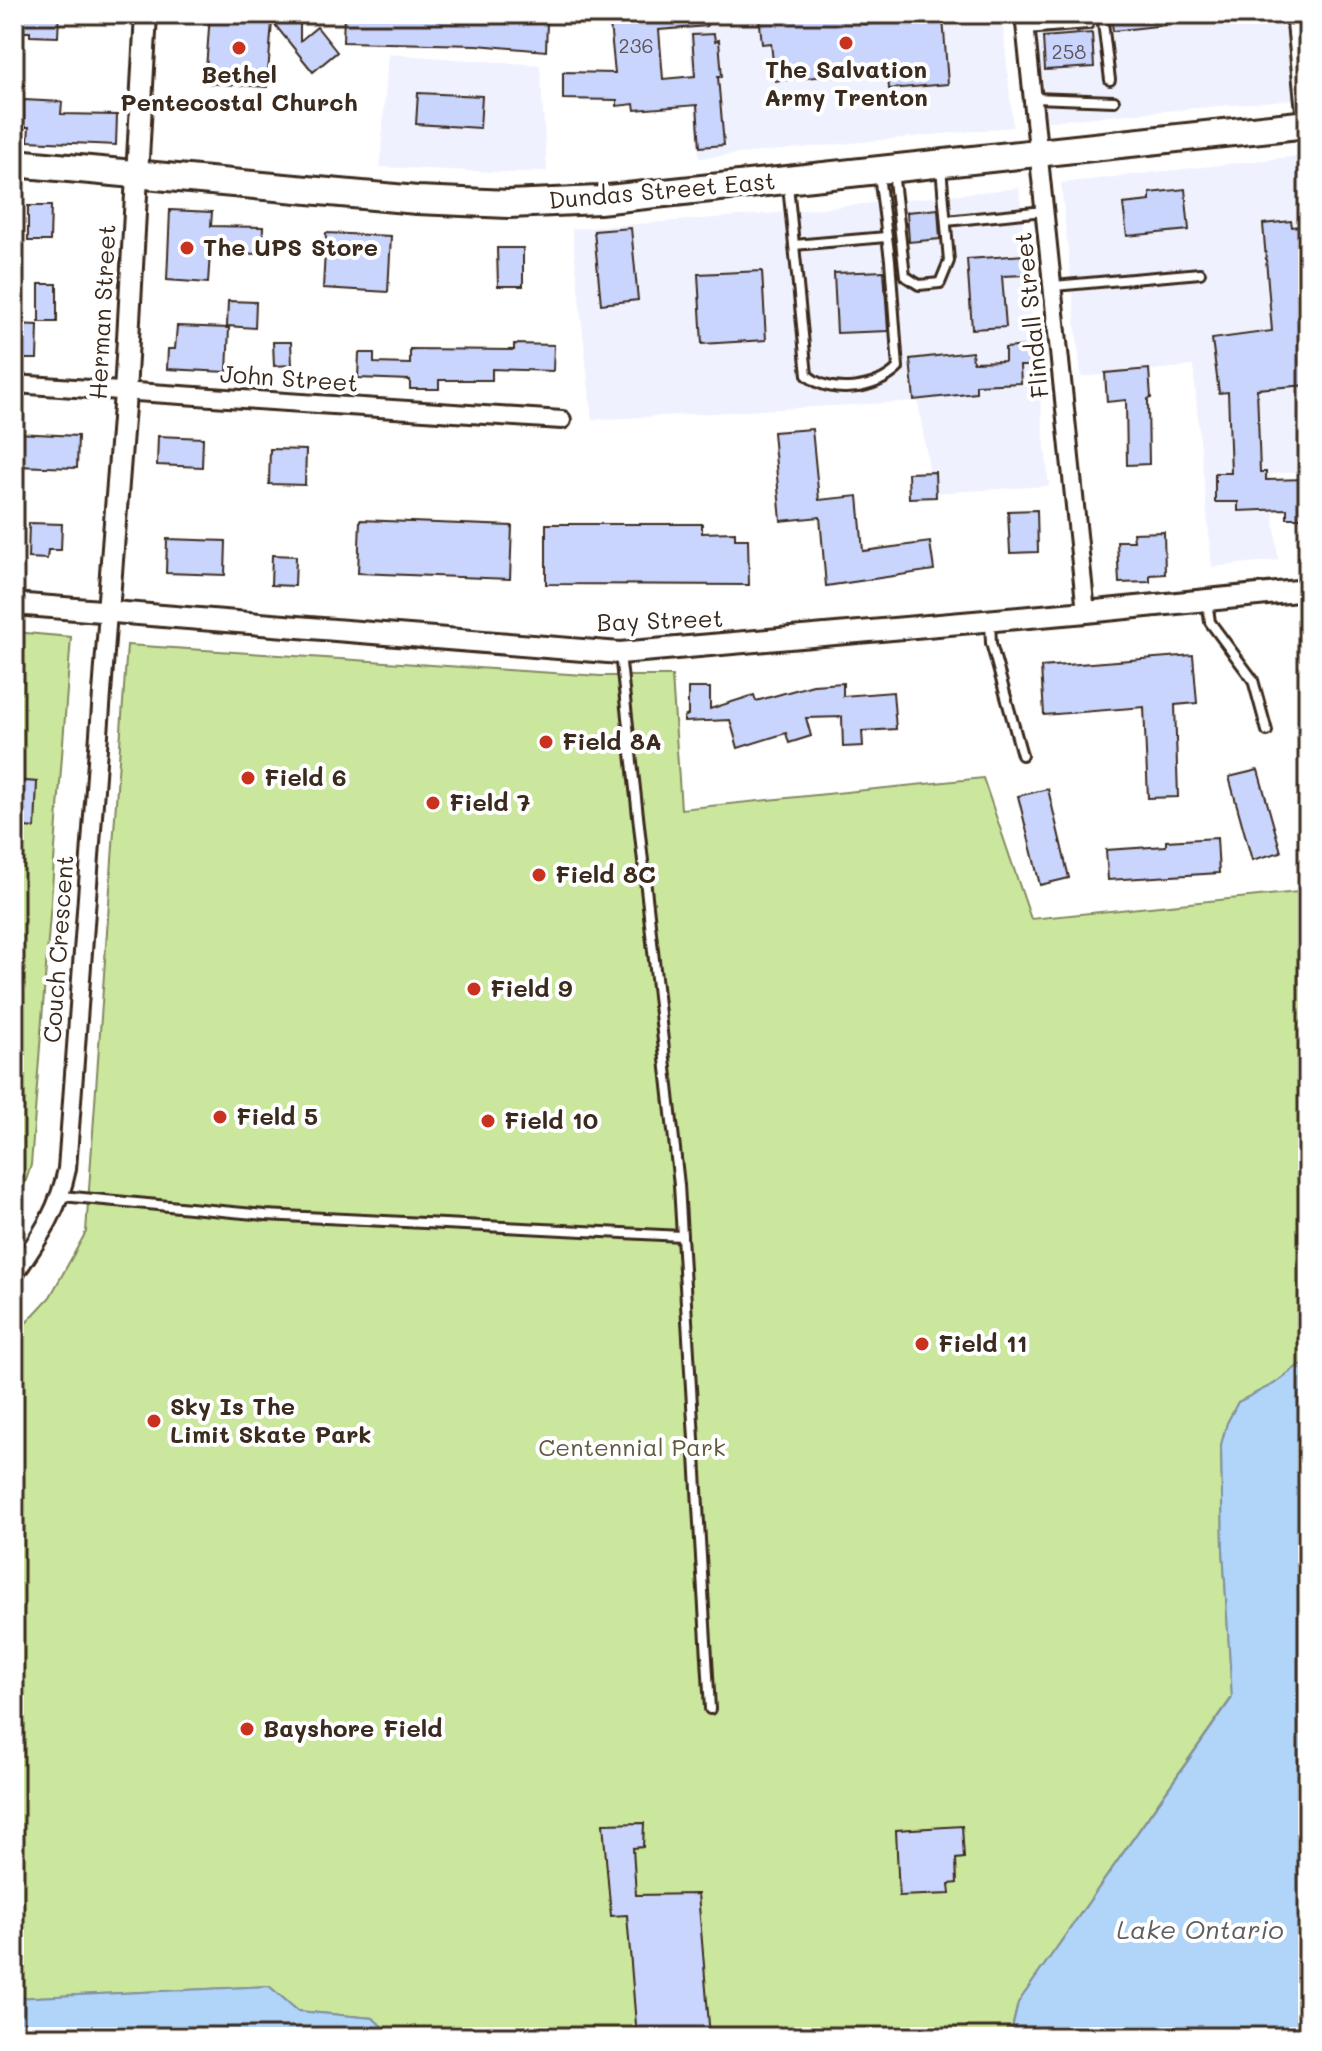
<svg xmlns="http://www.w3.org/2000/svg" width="1322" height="2051" viewBox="0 0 1322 2051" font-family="Mali,sans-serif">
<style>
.built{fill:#eff2fe}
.green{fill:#cbe79e;stroke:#83885e;stroke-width:2}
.water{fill:#b0d5f9;stroke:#8191a1;stroke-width:2}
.building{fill:#cad5fd;stroke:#3b2a1e;stroke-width:2}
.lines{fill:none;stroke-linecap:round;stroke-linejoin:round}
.service-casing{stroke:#3b2a1e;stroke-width:14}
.minor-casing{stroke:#3b2a1e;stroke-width:22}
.tertiary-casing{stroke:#3b2a1e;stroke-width:26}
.primary-casing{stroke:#3b2a1e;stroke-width:32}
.service{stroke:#fff;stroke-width:8}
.minor{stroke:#fff;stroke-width:16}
.tertiary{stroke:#fff;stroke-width:20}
.primary{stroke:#fff;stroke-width:26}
.poi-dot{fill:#c8321e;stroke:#fff;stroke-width:3}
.labels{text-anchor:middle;stroke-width:8;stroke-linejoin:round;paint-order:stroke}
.number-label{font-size:20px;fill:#5f5556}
.poi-label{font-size:24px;font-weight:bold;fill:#3b2a1e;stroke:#fff;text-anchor:start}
.street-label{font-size:24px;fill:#3b2a1e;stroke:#fff}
.park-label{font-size:24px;fill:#5f593e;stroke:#fff}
.water-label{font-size:26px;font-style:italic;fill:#5e5d60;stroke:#fff}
</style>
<rect width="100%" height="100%" fill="#fff"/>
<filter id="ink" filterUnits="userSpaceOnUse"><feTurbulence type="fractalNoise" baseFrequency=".0125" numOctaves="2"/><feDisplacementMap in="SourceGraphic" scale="16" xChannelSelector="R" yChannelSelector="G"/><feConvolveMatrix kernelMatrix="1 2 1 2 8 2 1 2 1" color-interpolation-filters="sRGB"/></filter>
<g filter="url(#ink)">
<g class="built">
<path d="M 687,14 L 1002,14 L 1013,127 L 699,158 Z"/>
<path d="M 1030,14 L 1308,14 L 1308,98 L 1040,122 Z"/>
<path d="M 388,54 L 540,65 L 547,171 L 515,173 L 380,167 Z"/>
<path d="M 1308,155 L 1308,471 L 1270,474 L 1278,560 L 1212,567 L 1193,366 L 1081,377 L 1061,183 Z"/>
<path d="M 1019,188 L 1049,486 L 933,493 L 918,401 L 592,420 L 572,229 L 766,214 Z"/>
</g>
<g class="green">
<path d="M 14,632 L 71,637 L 31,1165 L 14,1217 Z"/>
<path d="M 127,645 L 600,676 L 672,676 L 681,809 L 983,778 L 1031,919 L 1308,891 L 1308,1364 L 1298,1366 L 1274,1384 L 1238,1402 L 1227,1423 L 1221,1445 L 1223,1548 L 1232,1697 L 1018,2003 L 1010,2037 L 393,2037 L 373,2018 L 298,2011 L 269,1986 L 14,1998 L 14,1336 L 50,1297 L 86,1232 Z"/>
</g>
<g class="water">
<path d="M 1308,1364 L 1308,2037 L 1010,2037 L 1018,2003 L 1232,1698 L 1223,1548 L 1221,1445 L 1227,1423 L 1238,1402 L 1274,1384 L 1298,1366 Z"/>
<path d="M 269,1986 L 298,2011 L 373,2018 L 393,2037 L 14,2037 L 14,1998 Z"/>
</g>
<g class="building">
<path d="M 14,14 L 59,14 L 58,37 L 30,36 L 30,32 L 14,32 Z"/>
<path d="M 210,14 L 273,14 L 272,20 L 300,19 L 300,41 L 317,27 L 337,52 L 313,72 L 272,21 L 267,87 L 205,83 Z"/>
<path d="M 344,14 L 416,14 L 416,17 L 462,18 L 461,21 L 547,23 L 546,51 L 477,45 L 343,42 Z"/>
<path d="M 609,14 L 706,14 L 707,26 L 659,30 L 663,79 L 695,76 L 692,35 L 714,34 L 715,41 L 719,40 L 722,77 L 718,77 L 724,145 L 700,147 L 697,105 L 635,110 L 634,104 L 617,106 L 617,100 L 563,99 L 563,72 L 615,73 Z"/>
<path d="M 759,14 L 862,14 L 863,24 L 943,18 L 948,84 L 889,89 L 888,70 L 775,81 L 771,43 L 762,44 Z"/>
<path d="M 1111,14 L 1164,14 L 1165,25 L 1113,31 Z"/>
<path d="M 1092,33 L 1094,67 L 1045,70 L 1043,37 Z"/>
<path d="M 418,93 L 482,96 L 480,128 L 416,124 Z"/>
<path d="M 24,100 L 62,102 L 61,114 L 117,115 L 116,145 L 28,141 L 29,127 L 24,127 Z"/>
<path d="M 1185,189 L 1189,230 L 1127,236 L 1123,204 L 1150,201 L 1150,193 Z"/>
<path d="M 28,206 L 51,206 L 50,241 L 28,241 Z"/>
<path d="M 938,209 L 940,239 L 909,242 L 907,212 Z"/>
<path d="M 170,210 L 212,212 L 211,226 L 263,227 L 262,254 L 210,253 L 208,283 L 167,280 Z"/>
<path d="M 1291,221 L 1292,227 L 1308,225 L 1308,304 L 1301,304 L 1308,385 L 1257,389 L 1260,472 L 1266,472 L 1266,480 L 1308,479 L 1308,518 L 1287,518 L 1287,509 L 1238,511 L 1238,502 L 1215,502 L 1215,473 L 1231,473 L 1228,392 L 1219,393 L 1212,339 L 1272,331 L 1263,224 Z"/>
<path d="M 631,228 L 638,300 L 601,304 L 594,231 Z"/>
<path d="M 326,233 L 391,236 L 388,292 L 323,288 Z"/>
<path d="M 497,248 L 523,248 L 523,286 L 498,286 Z"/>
<path d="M 1025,255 L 1026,275 L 1002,276 L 1006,327 L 972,329 L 967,259 Z"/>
<path d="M 762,271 L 766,340 L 702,344 L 698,274 Z"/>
<path d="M 884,271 L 888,331 L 837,333 L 834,273 Z"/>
<rect x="39" y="284" width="18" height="38"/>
<path d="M 228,301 L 256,302 L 255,328 L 227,326 Z"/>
<path d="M 14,324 L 38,325 L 37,359 L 14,359 Z"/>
<path d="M 177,326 L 229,328 L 227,372 L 167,369 L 168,349 L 175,349 Z"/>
<path d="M 273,342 L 291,342 L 292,365 L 274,366 Z"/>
<path d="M 514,344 L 554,345 L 553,371 L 492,369 L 492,380 L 439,380 L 439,389 L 410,389 L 410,380 L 358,378 L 359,353 L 374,353 L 374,363 L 410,364 L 410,349 L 514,350 Z"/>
<path d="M 1029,346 L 1030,366 L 1020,366 L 1021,383 L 976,385 L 976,393 L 914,400 L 910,359 L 972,352 L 973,362 L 1005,361 L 1005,348 Z"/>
<path d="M 1149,369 L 1151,398 L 1148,399 L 1149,464 L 1127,465 L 1126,400 L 1107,402 L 1105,373 Z"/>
<path d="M 812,429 L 819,500 L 858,496 L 863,551 L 930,542 L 934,570 L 826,586 L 820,517 L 781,521 L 773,432 Z"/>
<path d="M 15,433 L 78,436 L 77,468 L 14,466 Z"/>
<path d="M 158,436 L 203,438 L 202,467 L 157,465 Z"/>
<path d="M 270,449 L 306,450 L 305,485 L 269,484 Z"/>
<path d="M 935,472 L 936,497 L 909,498 L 908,473 Z"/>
<path d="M 1037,510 L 1038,552 L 1010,553 L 1008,511 Z"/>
<path d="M 360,520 L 512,526 L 510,579 L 358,573 Z"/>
<path d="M 29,523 L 62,524 L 61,550 L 48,550 L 47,559 L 28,558 Z"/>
<path d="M 546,524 L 702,524 L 702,533 L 735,532 L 735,539 L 748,539 L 749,585 L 546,584 Z"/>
<path d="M 1164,532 L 1165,574 L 1150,575 L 1150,582 L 1119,583 L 1117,541 L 1134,541 L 1133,533 Z"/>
<path d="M 167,539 L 226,541 L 225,575 L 166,573 Z"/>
<path d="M 272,555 L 296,556 L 295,586 L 271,585 Z"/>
<path d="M 1193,655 L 1197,703 L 1175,705 L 1178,797 L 1148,798 L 1144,707 L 1044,715 L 1041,667 Z"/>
<path d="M 843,683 L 843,696 L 893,692 L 896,729 L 862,731 L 863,746 L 843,747 L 842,717 L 806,718 L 811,736 L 789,743 L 786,733 L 738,748 L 730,720 L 684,722 L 684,717 L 688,715 L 688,688 L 710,688 L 710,709 L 754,695 L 756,701 L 813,685 Z"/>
<path d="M 1258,770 L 1281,852 L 1252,860 L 1229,777 Z"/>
<path d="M 14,780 L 37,782 L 35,828 L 14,826 Z"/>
<path d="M 1048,789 L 1069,878 L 1040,885 L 1018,796 Z"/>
<path d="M 1217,838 L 1219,873 L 1108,880 L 1106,850 L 1166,846 L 1166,841 Z"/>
<path d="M 644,1823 L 643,1847 L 633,1848 L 636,1895 L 698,1894 L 710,2037 L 637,2037 L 627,1915 L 611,1916 L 603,1824 Z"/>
<path d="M 962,1826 L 964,1858 L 956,1859 L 957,1883 L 949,1884 L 950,1894 L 899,1896 L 896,1830 Z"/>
</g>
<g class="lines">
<g class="service-casing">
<g id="service">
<path d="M 1102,14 L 1110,80"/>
<path d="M 1291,14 L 1302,121"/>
<path d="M 1026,29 L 1088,24"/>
<path d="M 1034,98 L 1114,101"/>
<path d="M 893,171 L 905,276 L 919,285 L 940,283 L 949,261 L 941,167"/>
<path d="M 788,185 L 807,375 C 830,396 876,390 898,368 L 890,260 L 879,175"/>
<path d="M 946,221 L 1044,211"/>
<path d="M 794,245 L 886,237"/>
<path d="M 1054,286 L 1200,273"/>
<path d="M 1207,601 L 1210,622 L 1253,680 L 1267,731"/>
<path d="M 990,622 L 991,643 L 1022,755"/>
<path d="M 620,654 L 679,1185 L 710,1709"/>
<path d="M 62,1196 L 265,1215 L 682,1236"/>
</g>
</g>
<g class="minor-casing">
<g id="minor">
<path d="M 1024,14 L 1086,612"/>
<path d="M 14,384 L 562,420"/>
<path d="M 14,1275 C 38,1239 58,1213 67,1169 L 108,612"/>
</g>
</g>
<g class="tertiary-casing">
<g id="tertiary">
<path d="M 14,604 L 620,653 L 1086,612 L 1308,590"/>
<path d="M 108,612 L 125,393 L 146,14"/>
</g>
</g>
<g class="primary-casing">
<path id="primary" d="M 14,163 L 417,200 L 509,204 L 599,200 L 1308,124"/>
</g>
<use href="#service" class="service"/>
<use href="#minor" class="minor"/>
<use href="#tertiary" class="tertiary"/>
<use href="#primary" class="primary"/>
</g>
</g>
<g class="poi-dot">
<circle cx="846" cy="43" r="8"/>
<circle cx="239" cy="48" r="8"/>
<circle cx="187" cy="248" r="8"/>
<circle cx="546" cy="742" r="8"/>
<circle cx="248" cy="778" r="8"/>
<circle cx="433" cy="803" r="8"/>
<circle cx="539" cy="875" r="8"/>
<circle cx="474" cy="989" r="8"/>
<circle cx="220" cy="1117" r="8"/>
<circle cx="488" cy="1121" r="8"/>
<circle cx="922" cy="1344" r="8"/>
<circle cx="154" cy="1421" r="8"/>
<circle cx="247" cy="1729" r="8"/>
</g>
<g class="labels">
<g class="number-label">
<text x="636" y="53">236</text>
<text x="1069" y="59">258</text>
</g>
<g class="poi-label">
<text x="846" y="78" text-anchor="middle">The Salvation<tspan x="846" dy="28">Army Trenton</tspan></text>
<text x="239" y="83" text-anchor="middle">Bethel<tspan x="239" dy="28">Pentecostal Church</tspan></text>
<text x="203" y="256">The UPS Store</text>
<text x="562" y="750">Field 8A</text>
<text x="264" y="786">Field 6</text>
<text x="449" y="811">Field 7</text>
<text x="555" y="883">Field 8C</text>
<text x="490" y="997">Field 9</text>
<text x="236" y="1125">Field 5</text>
<text x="504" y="1129">Field 10</text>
<text x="938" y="1352">Field 11</text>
<text x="170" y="1415">Sky Is The<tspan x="170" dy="28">Limit Skate Park</tspan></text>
<text x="263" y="1737">Bayshore Field</text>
</g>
<g class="street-label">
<text transform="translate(662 191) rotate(-5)" y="8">Dundas Street East</text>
<text transform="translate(103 312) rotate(-87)" y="8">Herman Street</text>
<text transform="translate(1032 315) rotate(-96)" y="8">Flindall Street</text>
<text transform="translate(289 379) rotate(4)" y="8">John Street</text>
<text transform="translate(660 621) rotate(-2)" y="8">Bay Street</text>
<text transform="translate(59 949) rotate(-86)" y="8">Couch Crescent</text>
</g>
<g class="park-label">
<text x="632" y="1456">Centennial Park</text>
</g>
<g class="water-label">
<text x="1200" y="1939">Lake Ontario</text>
</g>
</g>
<rect width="1322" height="2051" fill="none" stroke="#fff" stroke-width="48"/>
<rect x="24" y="24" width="1274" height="2003" fill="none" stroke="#3b2a1e" stroke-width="3" filter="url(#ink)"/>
</svg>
